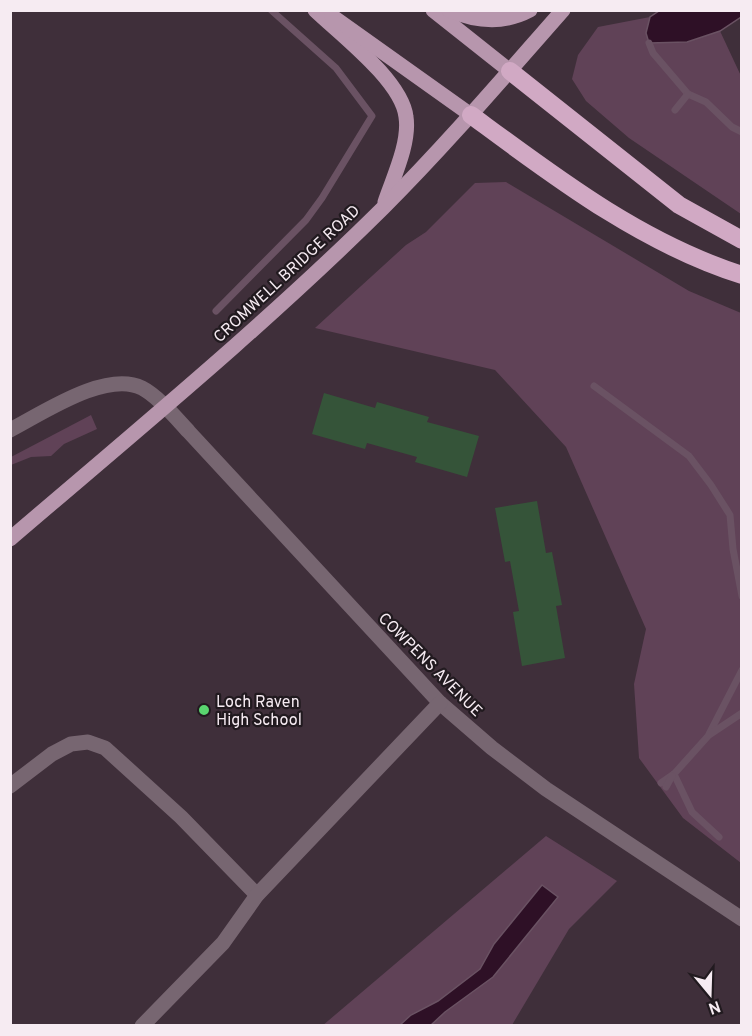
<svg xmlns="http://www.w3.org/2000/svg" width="752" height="1036" viewBox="0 0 752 1036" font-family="Overpass,sans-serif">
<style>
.green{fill:#604257}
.water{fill:#2e1026;stroke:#6a5263;stroke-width:1.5}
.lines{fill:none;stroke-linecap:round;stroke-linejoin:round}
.stream{stroke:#6a5263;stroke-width:7}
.building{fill:#355439}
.minor{stroke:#776671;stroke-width:15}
.major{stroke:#b796ad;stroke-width:15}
.highway{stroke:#d1a9c4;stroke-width:18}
.poi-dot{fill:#5ad56f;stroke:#211a1f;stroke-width:2}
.labels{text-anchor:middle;stroke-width:4.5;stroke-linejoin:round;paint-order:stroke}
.street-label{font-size:16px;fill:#f6ebf2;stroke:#211a1f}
.poi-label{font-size:16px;fill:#f6ebf2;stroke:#211a1f;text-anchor:start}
</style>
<rect width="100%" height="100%" fill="#3f2f3a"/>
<g class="green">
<path d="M 650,17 L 646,33 L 687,42 L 720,31 L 741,76 L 741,214 L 629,138 L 586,101 L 572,79 L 578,55 L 598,27 Z"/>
<path d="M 506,182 L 689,291 L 741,313 L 741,863 L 683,818 L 639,758 L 634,684 L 646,629 L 566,447 L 495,370 L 315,328 L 406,245 L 426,232 L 475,183 Z"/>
<path d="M 91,415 L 97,429 L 64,444 L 51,456 L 31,457 L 11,465 L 11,457 Z"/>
<path d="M 546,836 L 617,881 L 569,929 L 512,1025 L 322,1026 Z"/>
</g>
<g class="water">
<path d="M 659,11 L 741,11 L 741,17 L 720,31 L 687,42 L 649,43 L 646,33 L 650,17 Z"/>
<path d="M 542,885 L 558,897 L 493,977 L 445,1012 L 431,1025 L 400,1025 L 411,1015 L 438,1001 L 480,969 L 494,944 Z"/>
</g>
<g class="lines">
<g class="stream">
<path d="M 649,43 L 653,53 L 688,94 L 706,102 L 732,127 L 742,132"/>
<path d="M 675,110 L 688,94"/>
<path d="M 216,311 L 306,220 L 322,198 L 372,116 L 336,68 L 271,10"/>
<path d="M 594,386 L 689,456 L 711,485 L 730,515 L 733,549 L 742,596"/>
<path d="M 709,734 L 742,670"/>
<path d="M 674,774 L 692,812 L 719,837"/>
<path d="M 661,783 L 674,774 L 709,735 L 742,713"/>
<path d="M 666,787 L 672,776"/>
</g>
</g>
<g class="building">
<path d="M 324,393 L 375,408 L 377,402 L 429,417 L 427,422 L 479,436 L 467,477 L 415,462 L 417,457 L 367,443 L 365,449 L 312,434 Z"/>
<path d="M 537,501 L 546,553 L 552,552 L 562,605 L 556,606 L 565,658 L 522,666 L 513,612 L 519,611 L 510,561 L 505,562 L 495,508 Z"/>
</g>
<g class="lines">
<g class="minor">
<path d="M 10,430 C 43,413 106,370 142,388 C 158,396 177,419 189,432 L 440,703 L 492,748 L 546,789 L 742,919"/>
<path d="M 10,786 L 52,754 L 71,744 L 88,742 L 105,748 L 181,817 L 257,895"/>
<path d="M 142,1026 L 223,943 L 257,895 L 440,703"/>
</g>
<g class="major">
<path d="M 315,10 C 341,35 402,81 406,117 C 410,143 393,178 385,202"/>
<path d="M 433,10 L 510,71"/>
<path d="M 449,10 C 475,21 504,24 530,10"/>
<path d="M 332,16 L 471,115"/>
<path d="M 10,539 C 136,431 265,325 383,208 C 446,145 504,77 563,10"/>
</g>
<g class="highway">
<path d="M 510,71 L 679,205 L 742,240"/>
<path d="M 471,115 C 555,177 641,243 742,275"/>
</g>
</g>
<circle class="poi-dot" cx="204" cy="710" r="6"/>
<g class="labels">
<g class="street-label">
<text transform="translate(286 273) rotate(-43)" y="6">CROMWELL BRIDGE ROAD</text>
<text transform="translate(431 664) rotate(45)" y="6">COWPENS AVENUE</text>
</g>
<g class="poi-label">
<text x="216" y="707">Loch Raven<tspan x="216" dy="18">High School</tspan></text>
</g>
</g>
<rect width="752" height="1036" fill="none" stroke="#f6ebf2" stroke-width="24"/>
<g transform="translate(710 994) rotate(161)" stroke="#211a1f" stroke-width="4.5" paint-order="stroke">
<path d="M0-4.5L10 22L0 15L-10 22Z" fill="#f6ebf2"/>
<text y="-9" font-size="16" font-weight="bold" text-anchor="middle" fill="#f6ebf2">N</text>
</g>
</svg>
